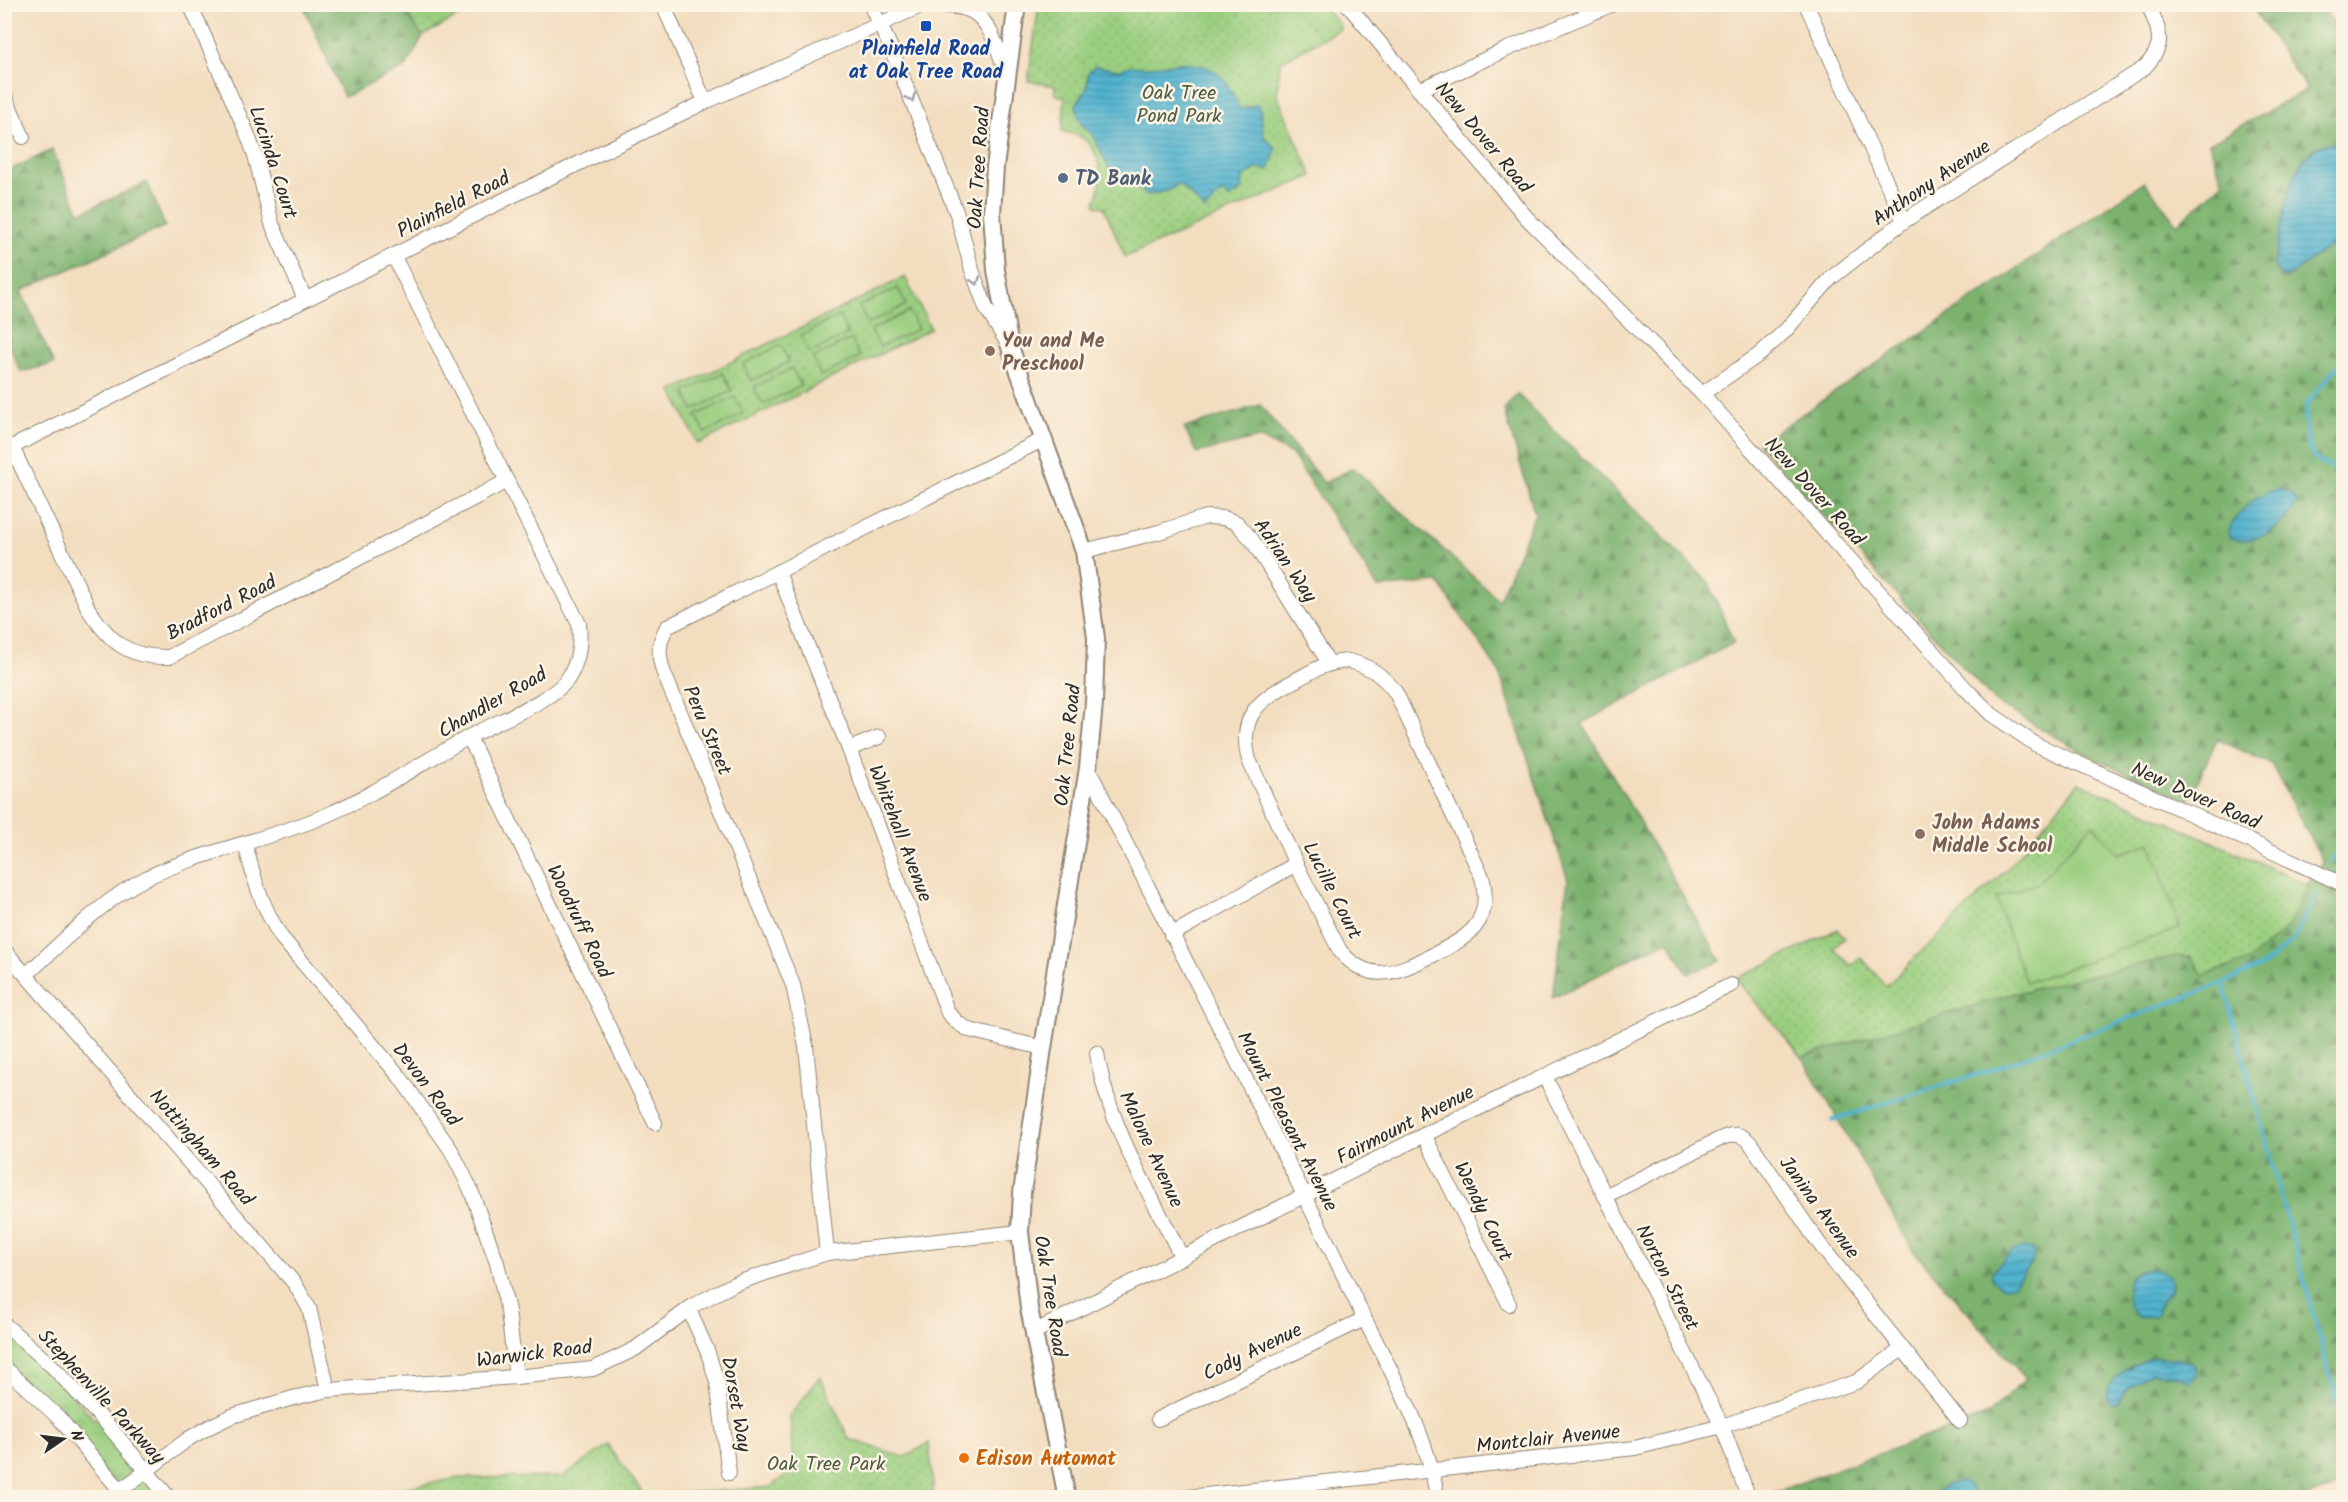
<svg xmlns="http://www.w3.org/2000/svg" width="2348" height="1502" viewBox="0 0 2348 1502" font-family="Kalam,sans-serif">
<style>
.grass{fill:url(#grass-tufts);stroke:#637d56;stroke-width:1.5}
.forest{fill:url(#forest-firs);stroke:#546e4c;stroke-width:1.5;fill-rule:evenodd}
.park{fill:url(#park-dots);stroke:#637d56;stroke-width:1.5}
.garden{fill:#9bcf80;stroke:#637d56;stroke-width:1.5}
.water{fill:url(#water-rules);stroke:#3e6f7d;stroke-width:1.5}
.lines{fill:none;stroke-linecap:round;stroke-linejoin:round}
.stream{stroke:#51b3cf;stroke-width:4}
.minor-casing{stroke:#8f8475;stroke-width:16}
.major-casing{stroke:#8f8475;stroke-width:20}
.minor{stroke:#fff;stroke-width:14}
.major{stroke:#fff;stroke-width:16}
.oneway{stroke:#a0a0a0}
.transit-dot{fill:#1a4fb4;stroke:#fcf5e5;stroke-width:2}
.service-dot{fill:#5c6f8a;stroke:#fcf5e5;stroke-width:2}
.education-dot{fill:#8d6e63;stroke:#fcf5e5;stroke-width:2}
.food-dot{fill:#e8710a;stroke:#fcf5e5;stroke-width:2}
.labels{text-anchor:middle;stroke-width:5;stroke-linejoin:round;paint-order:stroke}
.transit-label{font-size:20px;font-weight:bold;fill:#164399;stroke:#fcf5e5}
.park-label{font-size:20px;fill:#4d5c44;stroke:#fcf5e5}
.street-label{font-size:20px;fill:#2b2b2b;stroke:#fcf5e5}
.service-label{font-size:20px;font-weight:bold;fill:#4e5e75;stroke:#fcf5e5;text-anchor:start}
.education-label{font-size:20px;font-weight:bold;fill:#785e54;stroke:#fcf5e5;text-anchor:start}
.food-label{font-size:20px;font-weight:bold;fill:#c56008;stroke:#fcf5e5;text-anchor:start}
</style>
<defs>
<pattern id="grass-tufts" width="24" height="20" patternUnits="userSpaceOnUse" patternTransform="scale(1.5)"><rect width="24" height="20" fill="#9bcf80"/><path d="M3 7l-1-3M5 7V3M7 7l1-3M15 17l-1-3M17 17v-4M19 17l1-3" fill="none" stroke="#86b26f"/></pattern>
<pattern id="forest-firs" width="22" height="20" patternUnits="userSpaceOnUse" patternTransform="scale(1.5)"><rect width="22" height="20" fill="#7cb26e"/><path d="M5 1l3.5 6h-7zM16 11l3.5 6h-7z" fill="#66915b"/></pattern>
<pattern id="park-dots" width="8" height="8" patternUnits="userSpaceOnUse" patternTransform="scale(1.5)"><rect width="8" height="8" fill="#9bcf80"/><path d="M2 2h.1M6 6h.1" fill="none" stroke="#86b26f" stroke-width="1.8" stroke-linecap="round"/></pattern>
<pattern id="water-rules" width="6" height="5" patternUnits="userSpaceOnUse" patternTransform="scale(1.5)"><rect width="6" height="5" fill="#51b3cf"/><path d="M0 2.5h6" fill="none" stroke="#4392a8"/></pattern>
</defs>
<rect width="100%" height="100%" fill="#fcf5e5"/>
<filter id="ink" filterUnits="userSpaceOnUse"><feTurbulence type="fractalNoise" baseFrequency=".0167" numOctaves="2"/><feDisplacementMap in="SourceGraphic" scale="12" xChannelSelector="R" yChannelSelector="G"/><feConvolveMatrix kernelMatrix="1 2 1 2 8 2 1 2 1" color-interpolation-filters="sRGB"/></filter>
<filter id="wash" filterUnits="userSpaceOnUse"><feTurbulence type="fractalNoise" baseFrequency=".008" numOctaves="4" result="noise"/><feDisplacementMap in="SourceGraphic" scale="24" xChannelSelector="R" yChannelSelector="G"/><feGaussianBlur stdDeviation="1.35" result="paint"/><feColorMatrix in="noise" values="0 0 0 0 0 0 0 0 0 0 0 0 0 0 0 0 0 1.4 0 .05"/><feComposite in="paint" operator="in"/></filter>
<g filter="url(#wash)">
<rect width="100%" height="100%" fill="#f3ddbf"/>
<path class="grass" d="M 4,1324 L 169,1497 L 127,1497 L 5,1367 Z"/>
<g class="forest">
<path d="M 303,5 L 400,5 L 423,36 L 406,67 L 344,97 Z"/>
<path d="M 2251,5 L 2320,5 L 2343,34 L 2343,149 L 2341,147 L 2316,147 L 2306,155 L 2295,175 L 2288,277 L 2343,236 L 2343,1485 L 2298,1498 L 1974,1498 L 1945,1485 L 1932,1497 L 1761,1497 L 1988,1414 L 2026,1379 L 1912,1249 L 1802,1057 L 2016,993 L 2176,956 L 2191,957 L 2200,968 L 2246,962 L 2260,949 L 2323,862 L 2271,764 L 2217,739 L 2189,801 L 2097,760 L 1996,703 L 1758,444 L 2145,182 L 2177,224 L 2223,183 L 2209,143 L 2307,90 ZM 2141,1270 L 2171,1290 L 2158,1306 L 2128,1285 L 2130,1276 ZM 2155,1357 L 2191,1363 L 2196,1368 L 2190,1380 L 2176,1375 L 2151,1372 L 2125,1391 L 2117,1403 L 2110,1386 L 2129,1367 Z"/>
<path d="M 52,150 L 80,213 L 147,182 L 165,226 L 21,291 L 54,364 L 21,372 L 5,337 L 5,172 Z"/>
<path d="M 1517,394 L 1709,583 L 1734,643 L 1582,723 L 1721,961 L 1688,974 L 1668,940 L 1553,998 L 1568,880 L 1499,672 L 1438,582 L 1378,588 L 1292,454 L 1259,438 L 1197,453 L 1184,428 L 1260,405 L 1324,483 L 1353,468 L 1499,600 L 1535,514 L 1504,409 Z"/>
</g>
<g class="park">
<path d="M 400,5 L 478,5 L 423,36 Z"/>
<path d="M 1039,5 L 1321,5 L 1339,23 L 1340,29 L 1280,62 L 1277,95 L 1312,176 L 1125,257 L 1104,207 L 1097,206 L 1095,203 C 1107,174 1099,134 1062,132 L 1065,98 L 1055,94 L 1055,86 L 1028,81 Z"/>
<path d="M 905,277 L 931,329 L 698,444 L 672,391 Z"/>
<path d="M 2079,782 L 2308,885 L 2288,927 L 2246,962 L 2203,975 L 2191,957 L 2176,956 L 2016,993 L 1802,1057 L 1736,979 L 1838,929 L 1845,938 L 1834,948 L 1851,966 L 1861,957 L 1886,986 L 2008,868 Z"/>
<path d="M 820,1376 L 849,1439 L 904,1457 L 929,1443 L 934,1497 L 352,1497 L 459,1478 L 562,1477 L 608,1445 L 645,1496 L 770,1487 L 793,1470 L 790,1416 Z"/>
</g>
<g class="garden">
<path d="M 898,288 L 906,305 L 868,324 L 859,306 Z"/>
<path d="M 909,311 L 918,329 L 880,347 L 871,330 Z"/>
<path d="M 839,316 L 848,334 L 810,353 L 801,335 Z"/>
<path d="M 851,339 L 860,357 L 821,376 L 813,358 Z"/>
<path d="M 781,345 L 789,362 L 751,381 L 743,364 Z"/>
<path d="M 792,368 L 801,386 L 763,404 L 754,387 Z"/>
<path d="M 723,373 L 732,391 L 693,410 L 685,392 Z"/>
<path d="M 735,397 L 743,414 L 705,433 L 696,415 Z"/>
<path d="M 2093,824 L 2118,854 L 2150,843 L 2180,928 L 2026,983 L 1996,898 L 2041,882 L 2041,879 Z"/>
</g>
<g class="water">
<path d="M 1179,63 C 1218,64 1225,76 1240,109 L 1259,104 L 1264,137 L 1276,148 L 1269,170 L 1258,168 L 1243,178 L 1242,191 L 1229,198 L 1222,192 L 1205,210 L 1179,184 L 1167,191 L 1148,195 L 1134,185 L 1124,181 L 1109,168 L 1093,135 L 1081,124 L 1076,105 L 1087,88 L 1088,73 L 1095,66 L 1120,70 L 1129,66 L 1146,67 Z"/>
<path d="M 2325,144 L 2333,144 L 2343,149 L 2343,236 L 2288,277 L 2280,276 L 2274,265 C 2281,230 2287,156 2325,144 Z"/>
<path d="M 2278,489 C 2288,491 2293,493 2297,502 C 2286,526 2257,546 2231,538 L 2228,534 C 2234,512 2257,494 2278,489 Z"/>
<path d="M 2026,1248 L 2033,1249 L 2034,1259 L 2013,1286 L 2002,1287 L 1992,1280 L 1992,1272 L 2012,1251 Z"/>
<path d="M 2154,1269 L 2168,1275 C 2177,1296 2158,1296 2157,1315 L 2139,1318 C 2126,1306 2125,1293 2130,1276 L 2141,1270 Z"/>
<path d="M 2155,1357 L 2178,1359 L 2191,1363 L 2196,1368 L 2195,1377 L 2190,1381 L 2176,1375 L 2151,1372 L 2125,1391 L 2117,1403 L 2110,1403 C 2098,1380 2138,1362 2155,1357 Z"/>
<path d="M 1963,1481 L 1970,1486 L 1974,1497 L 1932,1497 L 1945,1485 Z"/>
</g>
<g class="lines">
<g class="stream">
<path d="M 2344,353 L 2338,366 L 2307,403 L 2305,418 L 2307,441 L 2313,457 L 2333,469 L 2344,481"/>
<path d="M 2332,861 L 2344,838"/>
<path d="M 2223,983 L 2344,1427"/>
<path d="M 1832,1120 L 1985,1072 L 2223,983 L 2262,966 L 2293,941 L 2316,894"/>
</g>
</g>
</g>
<g filter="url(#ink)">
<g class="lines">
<g class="minor-casing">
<g id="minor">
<path d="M 190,4 L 247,133 L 255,155 L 272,224 L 305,299"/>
<path d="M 663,4 L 705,102"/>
<path d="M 870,4 L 890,46 L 957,214 L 972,270 L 986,308 L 1007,342"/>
<path d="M 1347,4 L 1526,217 L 1702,394 L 1966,689 L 1991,714 L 2035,744 L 2189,813 L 2344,885"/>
<path d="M 1806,4 L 1904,221"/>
<path d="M 924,5 C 938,6 957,4 971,11 C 992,21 999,55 1007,75"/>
<path d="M 1419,90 L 1505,50 L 1613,4"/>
<path d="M 4,94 L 23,137"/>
<path d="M 1702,394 L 1760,354 L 1785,331 L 1831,278 L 1904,221 L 2144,68 C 2167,44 2160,32 2148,4"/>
<path d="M 12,447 L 89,610 C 111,643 129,658 169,657 L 507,481"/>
<path d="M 4,451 L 512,196 L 705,102 L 925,4"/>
<path d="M 1084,551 L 1159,532 L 1206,517 L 1224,518 L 1237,523 L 1252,540 L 1329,663"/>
<path d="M 778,572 L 849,749 L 948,1013 L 958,1023 L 969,1030 L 1043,1048"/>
<path d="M 1348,661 C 1369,665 1384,676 1396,693 L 1482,877 C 1494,924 1467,938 1431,956 C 1396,973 1369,985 1340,951 L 1296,864 L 1249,760 C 1237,716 1260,698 1296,680 C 1316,669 1324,663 1348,661 Z"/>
<path d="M 469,737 L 655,1123"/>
<path d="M 849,749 L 879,737"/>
<path d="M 1088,768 C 1176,945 1269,1119 1354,1297 C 1383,1360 1428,1428 1437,1498"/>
<path d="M 245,843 C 254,880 261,904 281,937 L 400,1077 L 451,1150 L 470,1188 L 497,1263 L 508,1311 L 516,1377"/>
<path d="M 1171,935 L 1296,864"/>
<path d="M 4,950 L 295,1284 L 309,1308 L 328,1390"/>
<path d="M 26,975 C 63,942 101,901 146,878 C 202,851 265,841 322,817 C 377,794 425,760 478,732 C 501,720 552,700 567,680 C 579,662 581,644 579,624 L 394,257"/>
<path d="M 1097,1053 C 1108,1126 1150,1192 1182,1258"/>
<path d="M 1545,1077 L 1722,1426 L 1749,1498"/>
<path d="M 1424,1135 L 1509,1304"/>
<path d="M 1605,1196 L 1720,1139 C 1733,1133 1741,1132 1751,1144 L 1818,1242 L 1960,1421"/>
<path d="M 827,1253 L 806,1046 L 793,985 L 663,671 C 658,654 658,642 667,627 L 1044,439"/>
<path d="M 689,1309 L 708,1353 L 717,1382 L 729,1473"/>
<path d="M 4,1324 L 52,1366 L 107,1424 L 169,1498"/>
<path d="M 1034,1332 L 1424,1135 L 1731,985"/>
<path d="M 4,1367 L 59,1418 L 126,1497"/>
<path d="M 1158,1419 L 1364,1319"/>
<path d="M 121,1490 L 188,1439 L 209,1427 L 232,1416 L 293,1398 L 328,1390 L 516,1377 L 593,1369 L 635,1349 L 694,1305 L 734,1284 L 775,1270 L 827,1253 L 1020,1232"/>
<path d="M 1179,1498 L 1635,1448 L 1722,1426 L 1856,1382 L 1902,1349"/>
</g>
</g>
<g class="major-casing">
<path id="major" d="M 1017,4 L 995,167 L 992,213 L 996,270 L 1010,347 L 1084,551 L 1096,638 L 1094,703 L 1088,768 L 1043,1048 L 1022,1193 L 1020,1232 L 1029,1308 L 1067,1498"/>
</g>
<use href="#minor" class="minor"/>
<use href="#major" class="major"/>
</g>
<defs><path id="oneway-chevron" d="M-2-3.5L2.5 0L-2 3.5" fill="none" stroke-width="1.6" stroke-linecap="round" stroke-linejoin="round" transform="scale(1.5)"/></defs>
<g class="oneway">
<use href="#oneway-chevron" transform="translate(911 98) rotate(69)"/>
<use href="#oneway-chevron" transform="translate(976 281) rotate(69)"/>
</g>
</g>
<rect class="transit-dot" x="920" y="20" width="12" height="12" rx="3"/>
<circle class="service-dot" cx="1063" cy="178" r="6"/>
<g class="education-dot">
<circle cx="990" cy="351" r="6"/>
<circle cx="1920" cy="834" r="6"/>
</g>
<circle class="food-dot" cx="964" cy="1458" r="6"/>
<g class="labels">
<g class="transit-label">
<text x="926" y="55">Plainfield Road<tspan x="926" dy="23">at Oak Tree Road</tspan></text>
</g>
<g class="park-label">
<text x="1179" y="99">Oak Tree<tspan x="1179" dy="23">Pond Park</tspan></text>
<text x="826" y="1470">Oak Tree Park</text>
</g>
<g class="street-label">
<text transform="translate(1484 137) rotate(50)" y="7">New Dover Road</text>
<text transform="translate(274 162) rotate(72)" y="7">Lucinda Court</text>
<text transform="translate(978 168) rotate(-86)" y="7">Oak Tree Road</text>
<text transform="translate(1931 182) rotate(-34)" y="7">Anthony Avenue</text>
<text transform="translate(453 204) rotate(-27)" y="7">Plainfield Road</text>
<text transform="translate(1815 491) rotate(48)" y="7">New Dover Road</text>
<text transform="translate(1286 560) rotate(56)" y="7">Adrian Way</text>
<text transform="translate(221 607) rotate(-27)" y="7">Bradford Road</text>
<text transform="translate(492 702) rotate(-30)" y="7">Chandler Road</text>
<text transform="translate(708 730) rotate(67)" y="7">Peru Street</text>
<text transform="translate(1067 745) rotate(-84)" y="7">Oak Tree Road</text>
<text transform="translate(2196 795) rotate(24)" y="7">New Dover Road</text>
<text transform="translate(901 833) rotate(69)" y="7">Whitehall Avenue</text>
<text transform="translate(1333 890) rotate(63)" y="7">Lucille Court</text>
<text transform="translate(580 921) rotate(64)" y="7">Woodruff Road</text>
<text transform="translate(427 1084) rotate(53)" y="7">Devon Road</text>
<text transform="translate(1288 1121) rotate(63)" y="7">Mount Pleasant Avenue</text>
<text transform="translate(1405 1124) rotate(-27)" y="7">Fairmount Avenue</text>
<text transform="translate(202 1147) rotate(49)" y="7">Nottingham Road</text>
<text transform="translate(1152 1149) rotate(65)" y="7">Malone Avenue</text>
<text transform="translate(1820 1207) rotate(54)" y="7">Janina Avenue</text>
<text transform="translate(1484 1211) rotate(64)" y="7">Wendy Court</text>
<text transform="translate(1668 1277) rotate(63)" y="7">Norton Street</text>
<text transform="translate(1051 1296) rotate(81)" y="7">Oak Tree Road</text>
<text transform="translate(1252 1351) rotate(-26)" y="7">Cody Avenue</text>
<text transform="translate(534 1353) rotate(-7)" y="7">Warwick Road</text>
<text transform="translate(102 1396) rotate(47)" y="7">Stephenville Parkway</text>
<text transform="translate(737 1404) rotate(80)" y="7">Dorset Way</text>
<text transform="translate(1548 1438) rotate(-6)" y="7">Montclair Avenue</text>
</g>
<g class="service-label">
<text x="1075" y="185">TD Bank</text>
</g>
<g class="education-label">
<text x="1002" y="347">You and Me<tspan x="1002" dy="23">Preschool</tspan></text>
<text x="1932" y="829">John Adams<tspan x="1932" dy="23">Middle School</tspan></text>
</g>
<g class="food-label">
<text x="976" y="1465">Edison Automat</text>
</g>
</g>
<rect width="2348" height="1502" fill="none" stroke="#fcf5e5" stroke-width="24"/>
<g transform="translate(63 1439) rotate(76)" stroke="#fcf5e5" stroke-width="4.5" paint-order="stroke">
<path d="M0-4.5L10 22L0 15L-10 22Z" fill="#2b2b2b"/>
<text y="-9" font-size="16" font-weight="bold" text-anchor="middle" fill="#2b2b2b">N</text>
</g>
</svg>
